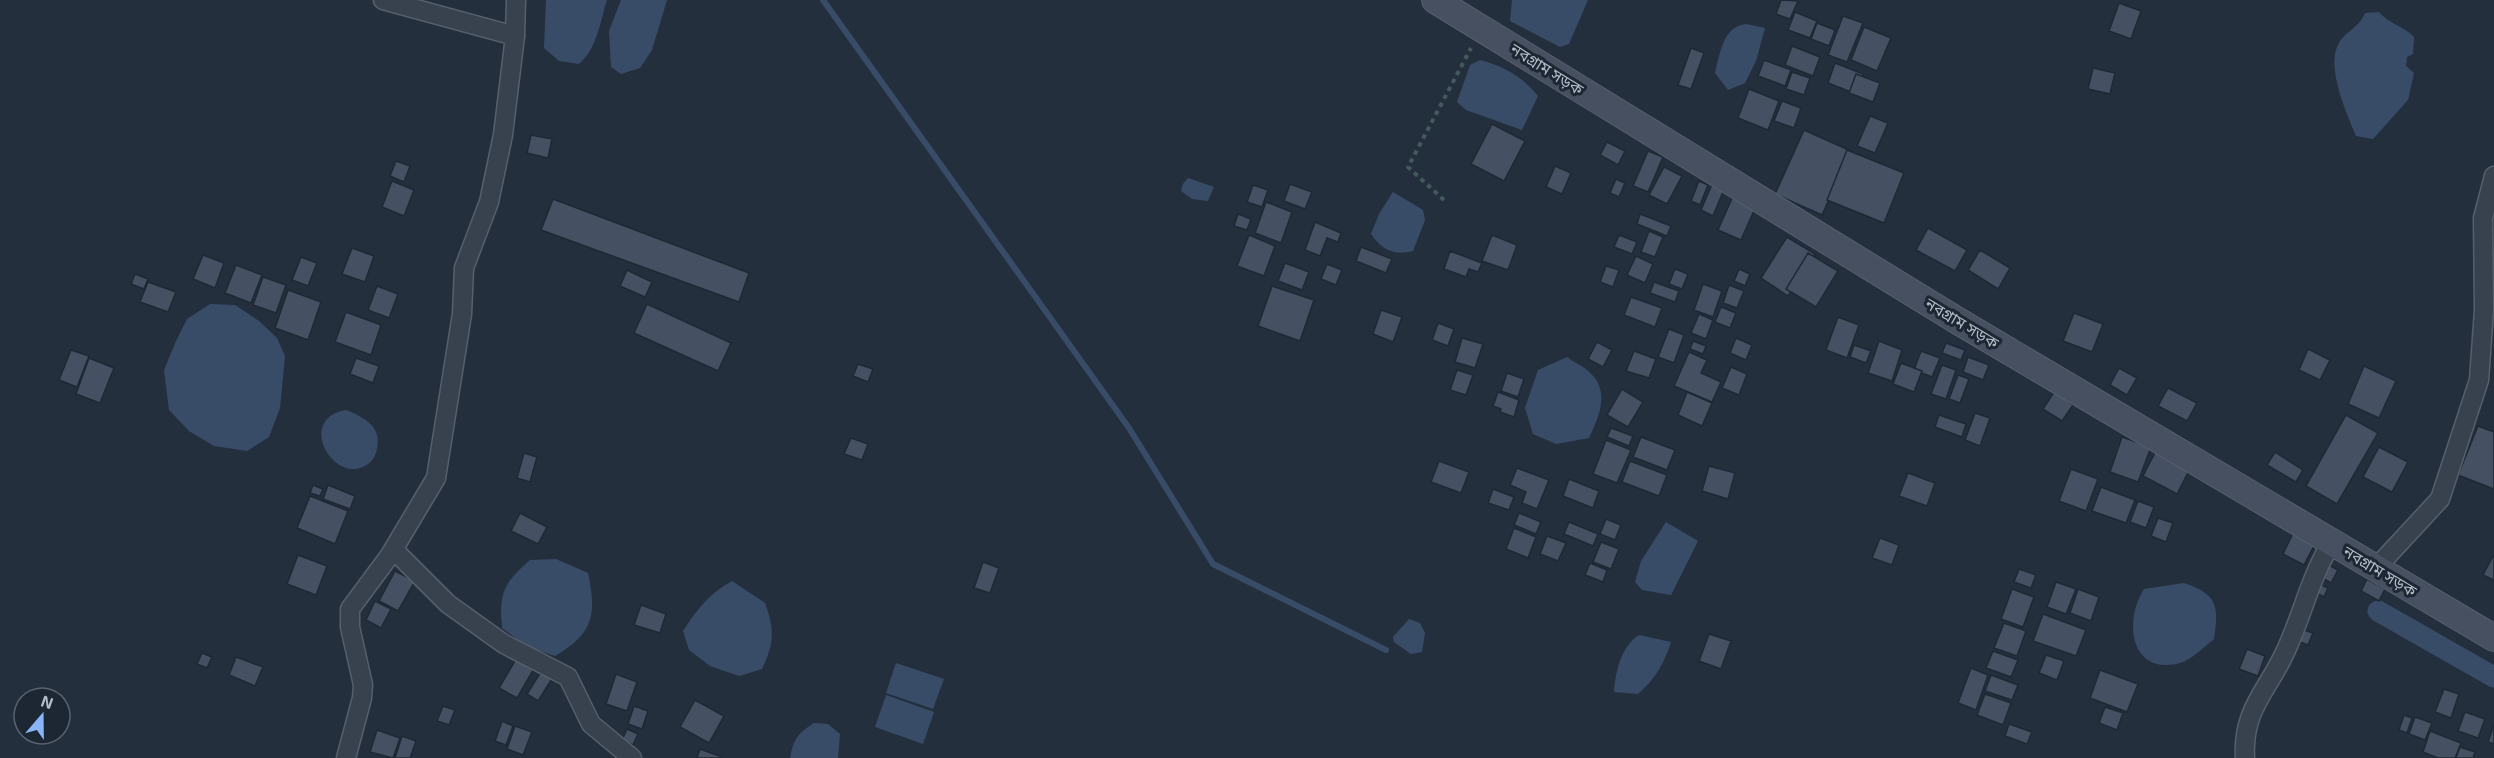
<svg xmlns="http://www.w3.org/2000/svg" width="2494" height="758" viewBox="0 0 2494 758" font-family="'Exo 2','Noto Sans Bengali',sans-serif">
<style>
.water{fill:#394c67}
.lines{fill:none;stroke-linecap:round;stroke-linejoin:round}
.stream{stroke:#394c67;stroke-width:6}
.canal{stroke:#394c67;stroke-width:21}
.building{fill:#455162;stroke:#1f2835;stroke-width:1.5}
.minor-casing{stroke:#565f6c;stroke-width:21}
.secondary-casing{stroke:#565f6c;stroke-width:28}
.path{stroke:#44595c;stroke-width:4;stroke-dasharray:4.5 4.5;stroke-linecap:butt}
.minor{stroke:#38414e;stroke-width:18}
.secondary{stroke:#465061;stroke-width:26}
.labels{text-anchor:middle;stroke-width:6;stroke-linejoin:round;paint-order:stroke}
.street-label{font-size:16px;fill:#b4bcc9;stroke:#1d2633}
</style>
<rect width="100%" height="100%" fill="#242f3e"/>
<g class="water">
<path d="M 546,0 L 607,0 C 600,22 597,49 579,64 L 559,61 L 544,48 Z"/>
<path d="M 621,0 L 667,0 L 652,50 L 640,68 L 621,74 L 611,67 L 609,31 Z"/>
<path d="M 1512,0 L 1588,0 L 1569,44 L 1560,47 L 1510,21 Z"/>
<path d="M 2379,12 C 2389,24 2404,26 2414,37 L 2413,54 L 2407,57 L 2406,66 L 2414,73 L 2408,100 L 2373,139 L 2356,136 C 2347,114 2326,68 2338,45 C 2344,31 2357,31 2365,13 Z"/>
<path d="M 1746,24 L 1765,28 L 1756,61 L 1745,83 L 1728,90 L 1715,73 C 1720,54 1723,26 1746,24 Z"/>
<path d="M 1480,60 C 1503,66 1523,77 1538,96 L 1522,130 L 1466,110 L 1457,102 L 1470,65 Z"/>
<path d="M 1188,178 L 1214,187 L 1208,201 L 1192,199 L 1181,191 L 1183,184 Z"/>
<path d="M 1393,192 L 1423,210 L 1425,220 L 1413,251 C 1394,256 1382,250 1371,234 L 1379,214 Z"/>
<path d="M 210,304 L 235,305 L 259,321 L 277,338 L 285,356 L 280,408 L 269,437 L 247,451 L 214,446 L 189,431 L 169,410 L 164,370 L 176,341 L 187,319 Z"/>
<path d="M 1567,357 C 1573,362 1581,365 1587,370 C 1611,389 1600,415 1589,438 L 1556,444 L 1533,434 L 1525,408 L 1538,370 Z"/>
<path d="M 346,410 C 364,417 382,427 377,448 C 376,455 374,459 368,464 C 336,488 294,419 346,410 Z"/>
<path d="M 1666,522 L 1698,541 L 1671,595 L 1642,590 L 1635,582 L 1641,561 Z"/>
<path d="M 556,559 L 588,573 C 597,615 593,634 555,656 L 528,647 L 502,628 C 499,592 503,584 530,560 Z"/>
<path d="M 732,581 L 765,603 C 775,630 774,644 762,669 L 739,676 L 710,666 L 689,650 L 683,631 C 697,609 710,593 732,581 Z"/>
<path d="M 2184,583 C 2218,594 2219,607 2214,639 C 2205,646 2191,660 2180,663 C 2131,676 2123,622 2144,589 Z"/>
<path d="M 1409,619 L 1420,623 L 1425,633 L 1422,652 L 1411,654 L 1394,642 L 1393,637 Z"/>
<path d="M 1639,635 L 1671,642 C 1664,664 1655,679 1638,694 L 1614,692 C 1615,673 1621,646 1639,635 Z"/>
<path d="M 896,663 L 944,679 L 933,709 L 886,693 Z"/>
<path d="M 886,695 L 934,712 L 923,744 L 875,727 Z"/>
<path d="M 814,723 L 828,724 L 840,734 L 838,758 L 790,758 C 793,740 798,733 814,723 Z"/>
</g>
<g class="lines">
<path class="stream" d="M 823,0 L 1129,428 L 1213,564 L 1386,650"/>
<path class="canal" d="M 2378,611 L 2494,677"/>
</g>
<g class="building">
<path d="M 1781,0 L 1798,1 L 1790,19 L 1776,14 Z"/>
<path d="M 2119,3 L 2141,11 L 2131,39 L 2109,31 Z"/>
<path d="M 1795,12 L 1817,21 L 1810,38 L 1788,30 Z"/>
<path d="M 1843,16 L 1863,23 L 1847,62 L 1828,55 Z"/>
<path d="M 1817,23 L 1835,30 L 1829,46 L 1811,39 Z"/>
<path d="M 1864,27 L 1891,38 L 1877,71 L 1851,60 Z"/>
<path d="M 1792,46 L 1820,57 L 1813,76 L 1785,65 Z"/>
<path d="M 1691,48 L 1704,53 L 1691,89 L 1678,85 Z"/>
<path d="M 1764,60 L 1791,70 L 1785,86 L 1758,76 Z"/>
<path d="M 1835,63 L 1863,74 L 1856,94 L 1828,83 Z"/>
<path d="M 2093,68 L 2115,73 L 2110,94 L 2088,89 Z"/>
<path d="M 1792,72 L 1810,78 L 1804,95 L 1786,89 Z"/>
<path d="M 1856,74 L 1880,83 L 1873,102 L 1849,93 Z"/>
<path d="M 1749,89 L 1779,101 L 1768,130 L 1738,118 Z"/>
<path d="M 1782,101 L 1801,108 L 1794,128 L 1774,121 Z"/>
<path d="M 1870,116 L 1888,123 L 1875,153 L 1857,146 Z"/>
<path d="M 1492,124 L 1525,141 L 1504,181 L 1471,164 Z"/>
<path d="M 1804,130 L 1851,151 L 1822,215 L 1775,194 Z"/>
<path d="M 531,135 L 552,139 L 548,158 L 527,153 Z"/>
<path d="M 1607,142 L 1625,151 L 1618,165 L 1600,155 Z"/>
<path d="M 1847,150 L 1904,173 L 1884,223 L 1827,200 Z"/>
<path d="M 1648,151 L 1663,157 L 1648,192 L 1633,186 Z"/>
<path d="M 396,161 L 410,166 L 404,182 L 390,176 Z"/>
<path d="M 1555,166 L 1571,173 L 1562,194 L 1546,187 Z"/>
<path d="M 1664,167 L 1682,176 L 1667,204 L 1649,195 Z"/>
<path d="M 1616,179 L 1625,183 L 1619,197 L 1610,193 Z"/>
<path d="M 392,181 L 414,190 L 404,216 L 382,207 Z"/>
<path d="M 1699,181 L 1708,185 L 1700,205 L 1691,201 Z"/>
<path d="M 1713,182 L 1725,187 L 1713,216 L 1701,210 Z"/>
<path d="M 1290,184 L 1312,192 L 1305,209 L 1284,201 Z"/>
<path d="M 1253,185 L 1268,190 L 1262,207 L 1247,202 Z"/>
<path d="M 1733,196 L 1756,206 L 1741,240 L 1718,230 Z"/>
<path d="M 553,199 L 749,273 L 739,302 L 541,230 Z"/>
<path d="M 1266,202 L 1292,212 L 1281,243 L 1255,233 Z"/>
<path d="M 1238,214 L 1251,219 L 1247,230 L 1234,226 Z"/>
<path d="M 1640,214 L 1671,226 L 1667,236 L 1637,224 Z"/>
<path d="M 1315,222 L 1341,233 L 1338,242 L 1327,238 L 1320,256 L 1305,250 Z"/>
<path d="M 1928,228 L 1967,250 L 1955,271 L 1916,250 Z"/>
<path d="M 1649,231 L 1663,237 L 1655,257 L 1641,252 Z"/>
<path d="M 1249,235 L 1275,246 L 1264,276 L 1237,266 Z"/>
<path d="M 1492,235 L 1517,245 L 1508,270 L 1482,261 Z"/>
<path d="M 1619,235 L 1637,242 L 1632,254 L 1614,247 Z"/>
<path d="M 1787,237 L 1815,254 L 1788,296 L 1761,278 Z"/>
<path d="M 1361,247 L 1392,259 L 1386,273 L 1356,261 Z"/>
<path d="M 352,248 L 374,256 L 365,282 L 342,274 Z"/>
<path d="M 1980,250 L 2010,268 L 1998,289 L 1968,270 Z"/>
<path d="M 1450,251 L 1482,263 L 1478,272 L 1469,269 L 1466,277 L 1444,269 Z"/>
<path d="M 1808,253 L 1838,271 L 1816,307 L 1786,289 Z"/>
<path d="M 203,255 L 224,263 L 215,288 L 193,279 Z"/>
<path d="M 1636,256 L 1653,264 L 1645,283 L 1627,275 Z"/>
<path d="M 301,257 L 317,263 L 308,286 L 292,280 Z"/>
<path d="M 1285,263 L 1309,272 L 1302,290 L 1278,281 Z"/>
<path d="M 1327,264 L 1342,270 L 1336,285 L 1321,279 Z"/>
<path d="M 236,265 L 262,275 L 251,303 L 225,293 Z"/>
<path d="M 1606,266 L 1619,270 L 1613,287 L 1600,282 Z"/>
<path d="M 1675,269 L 1688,274 L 1682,289 L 1669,284 Z"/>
<path d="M 1739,269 L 1750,274 L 1745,286 L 1734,281 Z"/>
<path d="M 627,270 L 652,282 L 645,297 L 620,286 Z"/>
<path d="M 135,274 L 148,279 L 144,289 L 131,284 Z"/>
<path d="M 263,277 L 286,285 L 276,313 L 253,305 Z"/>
<path d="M 148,282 L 176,292 L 168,312 L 140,302 Z"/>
<path d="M 1654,282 L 1679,291 L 1675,302 L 1650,293 Z"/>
<path d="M 1703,284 L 1722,291 L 1713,317 L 1694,310 Z"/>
<path d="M 1729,285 L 1744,291 L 1737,308 L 1723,303 Z"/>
<path d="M 377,286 L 398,294 L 389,318 L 368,310 Z"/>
<path d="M 1272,286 L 1314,300 L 1300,341 L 1258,326 Z"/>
<path d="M 288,290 L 321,302 L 308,340 L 275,328 Z"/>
<path d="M 1631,297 L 1662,308 L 1655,327 L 1624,315 Z"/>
<path d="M 647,304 L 731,343 L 718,371 L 634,333 Z"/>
<path d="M 1721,307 L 1736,313 L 1730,328 L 1715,322 Z"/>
<path d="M 1381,310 L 1402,317 L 1393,342 L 1373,334 Z"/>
<path d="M 346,312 L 381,325 L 371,355 L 335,342 Z"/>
<path d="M 2074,313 L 2103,324 L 2092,352 L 2063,341 Z"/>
<path d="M 1699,314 L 1713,320 L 1706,339 L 1691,333 Z"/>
<path d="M 1838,317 L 1859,325 L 1847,358 L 1826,350 Z"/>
<path d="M 1438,323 L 1454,329 L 1448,346 L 1432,340 Z"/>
<path d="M 1669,329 L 1684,335 L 1674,363 L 1658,357 Z"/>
<path d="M 1462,338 L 1483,344 L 1475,368 L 1455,362 Z"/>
<path d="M 1736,338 L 1752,345 L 1746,360 L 1730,353 Z"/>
<path d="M 1693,341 L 1706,346 L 1703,354 L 1690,349 Z"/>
<path d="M 1879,341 L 1902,350 L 1892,381 L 1868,373 Z"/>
<path d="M 1597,342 L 1612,350 L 1603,367 L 1588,359 Z"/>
<path d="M 1946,343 L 1965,350 L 1961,360 L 1942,353 Z"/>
<path d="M 1854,345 L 1871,351 L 1866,363 L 1850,357 Z"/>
<path d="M 2308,349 L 2330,360 L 2320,380 L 2299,370 Z"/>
<path d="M 71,350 L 89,356 L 77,387 L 59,380 Z"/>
<path d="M 1634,351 L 1656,359 L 1649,378 L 1626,371 Z"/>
<path d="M 1921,351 L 1940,358 L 1932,377 L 1914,370 Z"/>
<path d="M 1689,352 L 1707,360 L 1701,373 L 1721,382 L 1712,402 L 1674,386 Z"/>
<path d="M 1968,357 L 1989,365 L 1983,380 L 1963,372 Z"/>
<path d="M 89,358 L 114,368 L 100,403 L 76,394 Z"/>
<path d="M 356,358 L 379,366 L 373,383 L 350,374 Z"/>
<path d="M 1901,363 L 1922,371 L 1914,392 L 1893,384 Z"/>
<path d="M 858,364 L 873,369 L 868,382 L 853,376 Z"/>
<path d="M 1942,365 L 1956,370 L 1946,399 L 1931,394 Z"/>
<path d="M 2364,366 L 2396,381 L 2379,418 L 2348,404 Z"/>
<path d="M 1731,367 L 1747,374 L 1739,395 L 1722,388 Z"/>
<path d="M 2119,368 L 2137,378 L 2127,395 L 2110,385 Z"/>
<path d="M 1457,370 L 1473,375 L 1466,395 L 1450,390 Z"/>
<path d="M 1507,373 L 1524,379 L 1518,397 L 1501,391 Z"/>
<path d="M 1958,375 L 1969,379 L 1960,403 L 1949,399 Z"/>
<path d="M 2168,388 L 2197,403 L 2187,421 L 2158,406 Z"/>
<path d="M 1622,389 L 1643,402 L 1628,427 L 1607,415 Z"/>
<path d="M 1498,392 L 1519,400 L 1514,417 L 1500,412 L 1501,409 L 1493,406 Z"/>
<path d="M 1687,392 L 1712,403 L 1702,426 L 1678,415 Z"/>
<path d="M 2054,392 L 2073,405 L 2062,421 L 2043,409 Z"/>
<path d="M 1975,413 L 1990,418 L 1980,446 L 1965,440 Z"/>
<path d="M 1939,415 L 1966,424 L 1962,437 L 1935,427 Z"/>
<path d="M 2346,415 L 2378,433 L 2337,504 L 2306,486 Z"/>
<path d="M 2478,426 L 2494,432 L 2494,489 L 2458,475 Z"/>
<path d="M 1611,428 L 1633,436 L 1629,446 L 1607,437 Z"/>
<path d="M 1641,437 L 1675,450 L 1667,470 L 1633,457 Z"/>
<path d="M 2122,437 L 2151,447 L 2138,482 L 2110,472 Z"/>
<path d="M 851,438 L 868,444 L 862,460 L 844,454 Z"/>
<path d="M 1606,440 L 1631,450 L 1617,483 L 1593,474 Z"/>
<path d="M 2160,443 L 2194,461 L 2177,494 L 2143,476 Z"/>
<path d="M 2379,447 L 2408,462 L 2392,492 L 2363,477 Z"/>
<path d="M 2275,452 L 2303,470 L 2296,482 L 2267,465 Z"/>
<path d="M 524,453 L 537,457 L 530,482 L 517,478 Z"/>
<path d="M 1439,461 L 1469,472 L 1461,493 L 1431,482 Z"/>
<path d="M 1630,461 L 1667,475 L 1659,496 L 1622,482 Z"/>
<path d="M 1709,466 L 1735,473 L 1728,499 L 1702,491 Z"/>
<path d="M 1517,468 L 1549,480 L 1537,509 L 1522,503 L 1526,492 L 1510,485 Z"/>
<path d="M 2071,469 L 2098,479 L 2086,511 L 2059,501 Z"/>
<path d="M 1908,473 L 1935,483 L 1927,506 L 1899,496 Z"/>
<path d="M 1569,479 L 1599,491 L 1593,508 L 1563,496 Z"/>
<path d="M 313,485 L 323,489 L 320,496 L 310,493 Z"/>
<path d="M 328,485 L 355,496 L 350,509 L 323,499 Z"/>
<path d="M 2101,487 L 2135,500 L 2126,523 L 2092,511 Z"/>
<path d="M 1493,489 L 1514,497 L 1509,510 L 1488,503 Z"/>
<path d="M 310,496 L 348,511 L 335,544 L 297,528 Z"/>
<path d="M 2138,501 L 2154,507 L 2146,528 L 2130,522 Z"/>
<path d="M 520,513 L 547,527 L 538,544 L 511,531 Z"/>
<path d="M 1519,513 L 1541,522 L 1536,534 L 1514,525 Z"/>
<path d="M 2158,518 L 2173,523 L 2166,542 L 2151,536 Z"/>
<path d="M 1606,519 L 1621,525 L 1615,540 L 1600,534 Z"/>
<path d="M 1569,522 L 1598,534 L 1593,546 L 1564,534 Z"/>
<path d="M 1514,528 L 1536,537 L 1528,558 L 1506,549 Z"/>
<path d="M 2294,531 L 2316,542 L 2304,565 L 2283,554 Z"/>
<path d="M 1547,536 L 1566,543 L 1558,561 L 1540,554 Z"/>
<path d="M 1880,538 L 1899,545 L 1892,565 L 1872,558 Z"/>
<path d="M 1601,542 L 1619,549 L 1611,569 L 1593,562 Z"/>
<path d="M 298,555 L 327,566 L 316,595 L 287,584 Z"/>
<path d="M 2493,556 L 2494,556 L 2494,580 L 2483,575 Z"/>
<path d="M 983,562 L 999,568 L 990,593 L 974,588 Z"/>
<path d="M 1590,563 L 1607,570 L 1603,582 L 1585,575 Z"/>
<path d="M 2327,564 L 2338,570 L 2331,583 L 2321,577 Z"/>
<path d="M 2019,569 L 2036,575 L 2031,588 L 2014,582 Z"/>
<path d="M 395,571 L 415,581 L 398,611 L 379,601 Z"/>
<path d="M 2367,579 L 2385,589 L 2379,601 L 2361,591 Z"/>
<path d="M 2056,582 L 2076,589 L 2066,614 L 2047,607 Z"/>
<path d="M 2317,583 L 2328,588 L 2324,597 L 2313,591 Z"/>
<path d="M 2012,589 L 2034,597 L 2023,627 L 2001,619 Z"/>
<path d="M 2078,589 L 2099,597 L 2091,621 L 2070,613 Z"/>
<path d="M 375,601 L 391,609 L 381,628 L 366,620 Z"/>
<path d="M 641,605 L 666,614 L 660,633 L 634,625 Z"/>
<path d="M 2043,614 L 2086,630 L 2076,656 L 2033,641 Z"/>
<path d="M 2004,623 L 2026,631 L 2017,656 L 1994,648 Z"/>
<path d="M 2301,629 L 2313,633 L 2308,645 L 2297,641 Z"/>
<path d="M 1709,634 L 1731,641 L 1721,669 L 1699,661 Z"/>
<path d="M 2247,649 L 2265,656 L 2258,676 L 2239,669 Z"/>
<path d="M 1993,651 L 2018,660 L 2011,677 L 1986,668 Z"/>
<path d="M 202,653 L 212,657 L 207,668 L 197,664 Z"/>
<path d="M 2046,655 L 2064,661 L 2057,680 L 2039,673 Z"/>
<path d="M 236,657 L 263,667 L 255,686 L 229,675 Z"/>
<path d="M 516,659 L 533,670 L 517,698 L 499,688 Z"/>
<path d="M 1971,668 L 1988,675 L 1976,710 L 1958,703 Z"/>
<path d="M 542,670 L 553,677 L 538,701 L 527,694 Z"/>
<path d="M 2100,670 L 2138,684 L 2127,712 L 2090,698 Z"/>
<path d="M 616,674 L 637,682 L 627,711 L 606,704 Z"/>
<path d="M 1991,675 L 2018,685 L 2012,700 L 1985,691 Z"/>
<path d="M 2444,689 L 2459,694 L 2451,718 L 2435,712 Z"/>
<path d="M 1985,694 L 2011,703 L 2003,725 L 1977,715 Z"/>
<path d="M 695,700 L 724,716 L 709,743 L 680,727 Z"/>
<path d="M 443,706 L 455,710 L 449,725 L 437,721 Z"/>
<path d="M 634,706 L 648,711 L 642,729 L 628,724 Z"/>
<path d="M 2105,707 L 2123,713 L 2117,730 L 2099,723 Z"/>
<path d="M 2465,712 L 2485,719 L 2478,738 L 2458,731 Z"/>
<path d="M 2404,715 L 2412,718 L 2407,733 L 2399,730 Z"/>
<path d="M 2415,717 L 2432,723 L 2425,740 L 2409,734 Z"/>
<path d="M 502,721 L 513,726 L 506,745 L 495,741 Z"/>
<path d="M 2009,724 L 2032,732 L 2027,744 L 2005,736 Z"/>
<path d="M 2494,725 L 2494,744 L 2488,742 Z"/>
<path d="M 515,726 L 532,732 L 523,755 L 507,749 Z"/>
<path d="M 627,729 L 638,734 L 633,745 L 622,740 Z"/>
<path d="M 377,730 L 400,738 L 393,758 L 370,752 Z"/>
<path d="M 2430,731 L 2461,743 L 2455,758 L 2438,758 L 2423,752 Z"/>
<path d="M 402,736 L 416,741 L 410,758 L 395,758 Z"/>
<path d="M 2460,747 L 2475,752 L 2473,758 L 2456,758 Z"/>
<path d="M 700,749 L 722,757 L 722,758 L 697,758 Z"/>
</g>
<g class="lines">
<g class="minor-casing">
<g id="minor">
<path d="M 383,0 L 515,36"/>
<path d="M 394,550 L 448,604 L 504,644 L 568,677 L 591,724 L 632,758"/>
<path d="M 2376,568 L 2440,499 L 2479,380 L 2484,310 L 2483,218 L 2494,176"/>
<path d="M 346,758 L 362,698 L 363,685 L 350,627 L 350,609 L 390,555 L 436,478 L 462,314 L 464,268 L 489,202 L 503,135 L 515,36 L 516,0"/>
<path d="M 2245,758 C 2242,708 2269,690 2287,648 C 2303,613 2311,575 2332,542"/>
</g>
</g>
<g class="secondary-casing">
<path id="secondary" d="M 1435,0 L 1958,321 L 2494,638"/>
</g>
<path class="path" d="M 1444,200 L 1408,167 L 1471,48"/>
<use href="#minor" class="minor"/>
<use href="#secondary" class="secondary"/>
</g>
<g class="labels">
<g class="street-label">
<text transform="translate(1547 69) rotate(32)" y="6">নবগ্রাম সড়ক</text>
<text transform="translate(1962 323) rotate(31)" y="6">নবগ্রাম সড়ক</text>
<text transform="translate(2380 571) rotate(31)" y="6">নবগ্রাম সড়ক</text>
</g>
</g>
<g transform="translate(42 716) rotate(20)"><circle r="28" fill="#1d2633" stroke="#59626f" stroke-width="1.5"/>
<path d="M0-4.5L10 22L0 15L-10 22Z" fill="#8ab4f8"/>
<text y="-9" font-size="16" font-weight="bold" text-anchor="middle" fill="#b4bcc9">N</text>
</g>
</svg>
